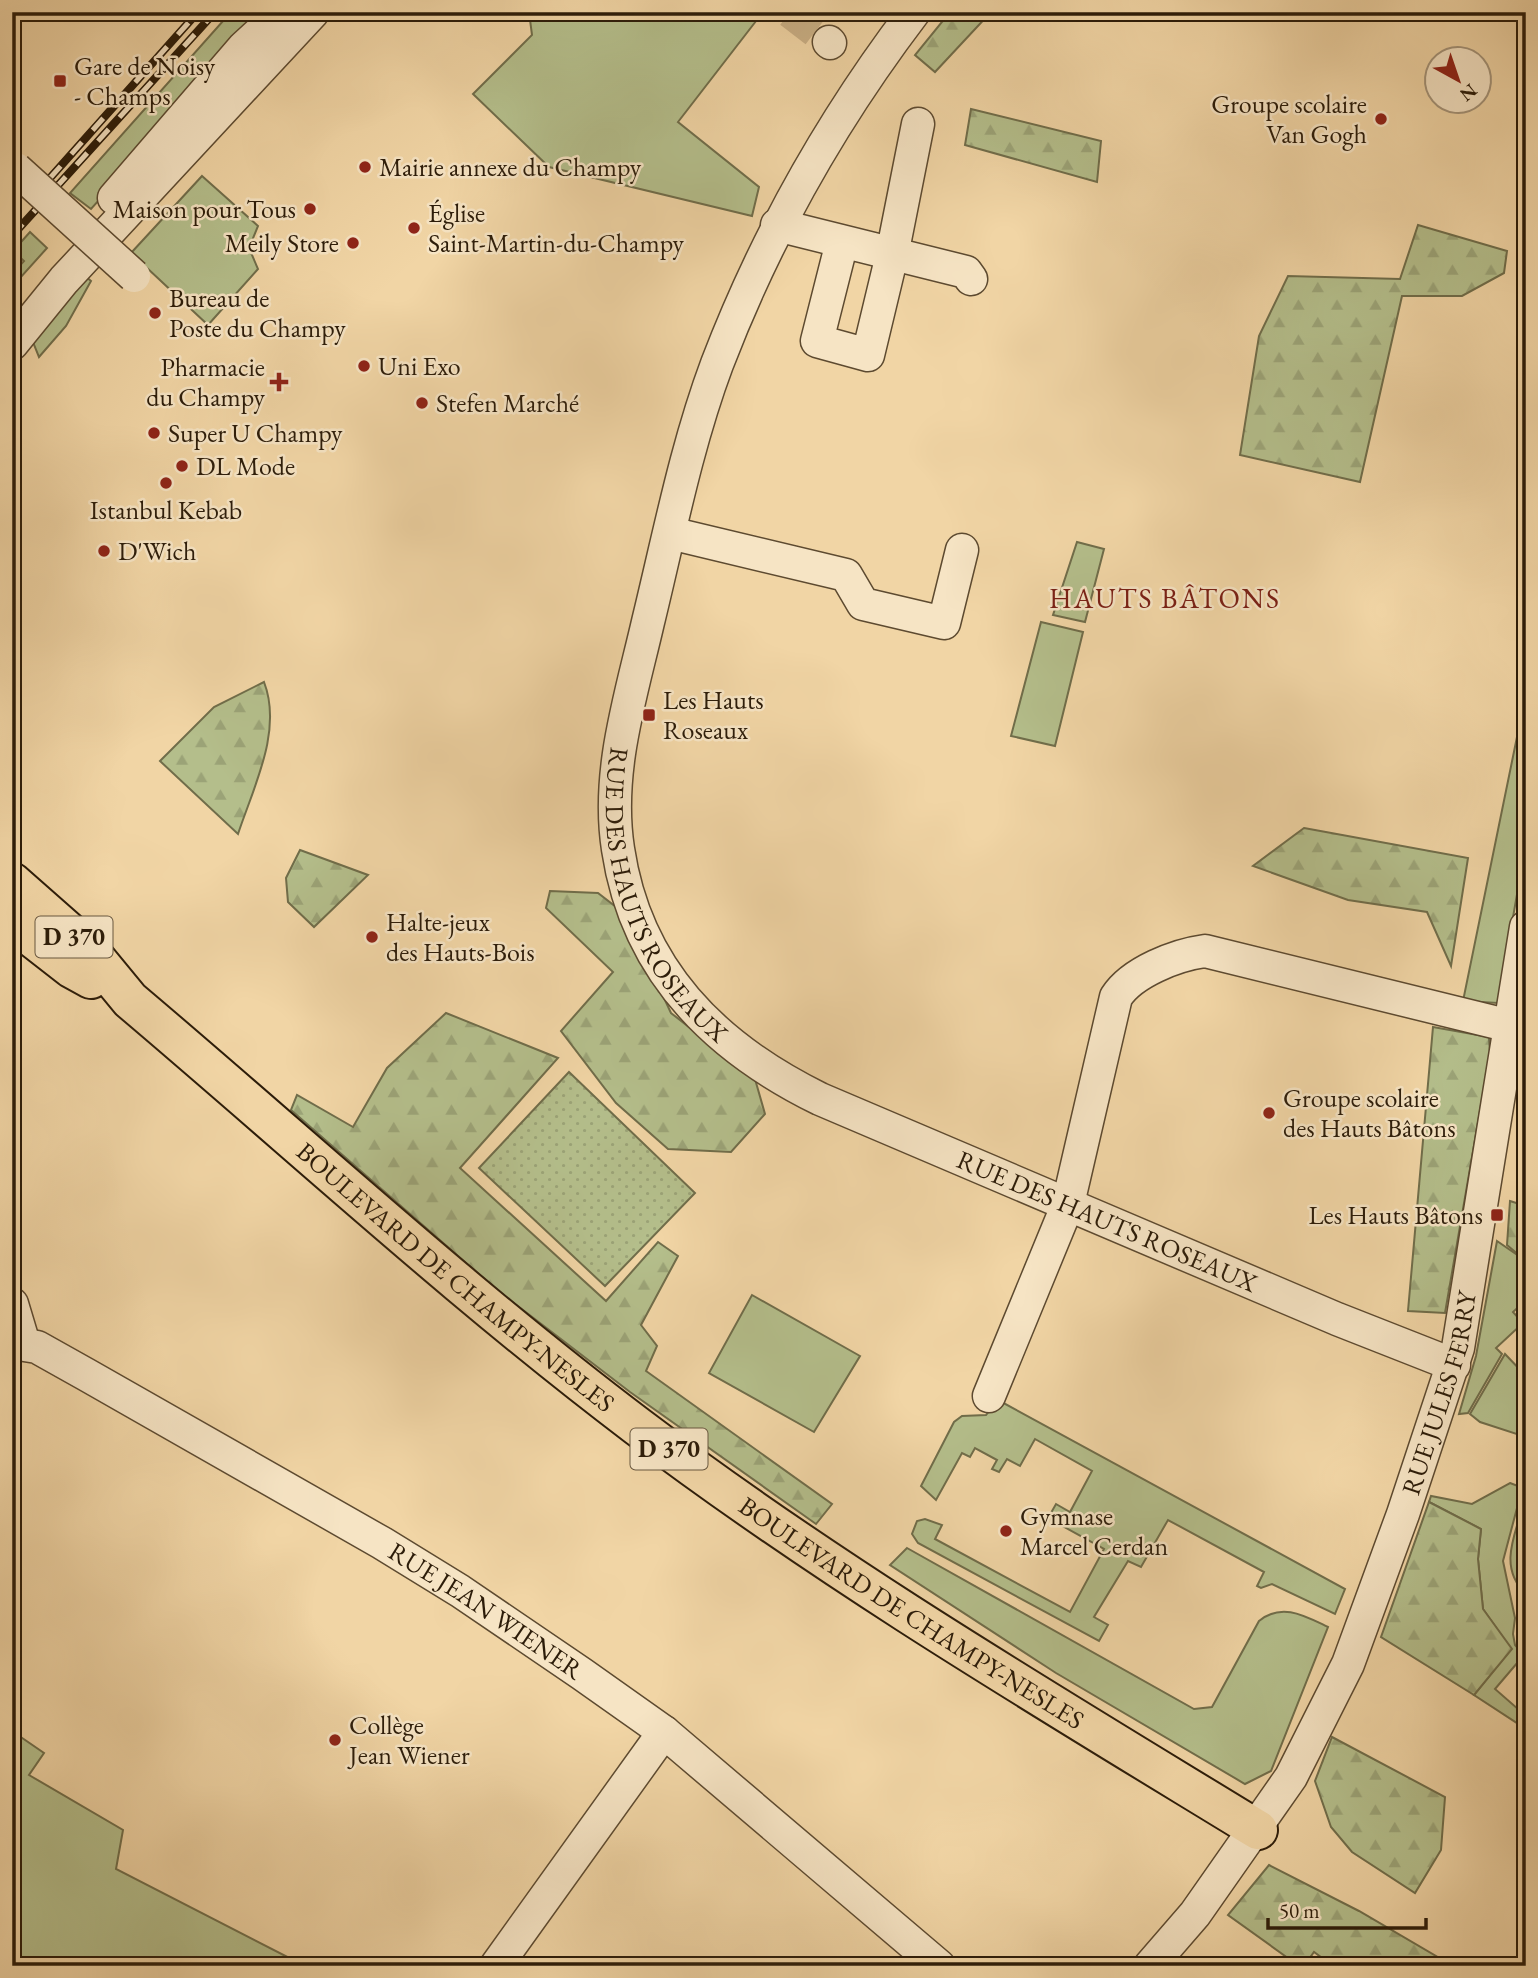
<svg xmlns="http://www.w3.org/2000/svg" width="1538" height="1978" viewBox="0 0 1538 1978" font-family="'EB Garamond',serif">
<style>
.green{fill:#b4be8b;stroke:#706d4a;stroke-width:2}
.forest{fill:url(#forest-firs);stroke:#706d4a;stroke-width:2}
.garden{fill:url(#garden-dots);stroke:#706d4a;stroke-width:2}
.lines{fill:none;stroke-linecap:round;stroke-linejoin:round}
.minor-tunnel{stroke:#cab086;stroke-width:32;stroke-dasharray:32 16;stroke-linecap:butt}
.minor-casing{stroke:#5d4a30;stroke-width:35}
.major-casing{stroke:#2c1c09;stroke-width:42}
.minor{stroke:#f6e4c4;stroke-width:32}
.major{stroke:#f1d5a5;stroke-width:38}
.rail-casing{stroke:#2c1c09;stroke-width:8}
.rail{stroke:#f6e4c4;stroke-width:5;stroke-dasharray:16;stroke-linecap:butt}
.minor-bridge-casing{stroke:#5d4a30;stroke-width:35;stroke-linecap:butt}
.minor-bridge{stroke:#f6e4c4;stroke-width:32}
.poi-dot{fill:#8f2418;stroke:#f6e4c4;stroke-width:2.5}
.labels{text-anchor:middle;stroke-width:5;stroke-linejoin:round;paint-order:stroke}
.shield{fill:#f6e4c4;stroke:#695841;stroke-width:2}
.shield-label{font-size:24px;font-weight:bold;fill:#2c1c09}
.poi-label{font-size:26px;fill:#2c1c09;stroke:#f6e4c4;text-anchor:start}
.street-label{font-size:26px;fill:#2c1c09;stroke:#f6e4c4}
.neighbourhood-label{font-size:28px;letter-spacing:2px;fill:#7a1f14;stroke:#f6e4c4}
</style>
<defs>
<pattern id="forest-firs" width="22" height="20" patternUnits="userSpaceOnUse" patternTransform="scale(1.75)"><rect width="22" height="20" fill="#b4be8b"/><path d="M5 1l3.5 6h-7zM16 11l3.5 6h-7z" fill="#9ba377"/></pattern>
<pattern id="garden-dots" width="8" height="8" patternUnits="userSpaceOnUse" patternTransform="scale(1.75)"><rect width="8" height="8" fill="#b4be8b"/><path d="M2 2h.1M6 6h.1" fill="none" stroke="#9ba377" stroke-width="1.8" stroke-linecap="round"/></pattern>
</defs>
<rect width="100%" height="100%" fill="#f1d5a5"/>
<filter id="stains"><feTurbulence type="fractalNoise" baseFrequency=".00286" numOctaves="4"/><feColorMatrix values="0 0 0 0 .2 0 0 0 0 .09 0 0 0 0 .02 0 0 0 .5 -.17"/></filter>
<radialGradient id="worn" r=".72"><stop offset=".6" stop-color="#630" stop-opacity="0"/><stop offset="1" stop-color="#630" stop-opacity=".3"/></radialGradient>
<g class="green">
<path d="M 231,12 L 269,12 L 91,209 L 70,193 Z"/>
<path d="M 529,12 L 763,12 L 678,122 L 759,187 L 752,216 L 549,167 L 473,94 L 532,35 Z"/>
<path d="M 202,176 L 258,226 L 249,248 L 258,269 L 208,325 L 131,253 Z"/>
<path d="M 30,232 L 47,248 L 12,287 L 12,274 L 24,261 L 13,251 Z"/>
<path d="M 79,271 L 91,281 L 66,326 L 39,357 L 33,342 Z"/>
<path d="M 1077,542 L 1104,549 L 1085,622 L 1053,615 Z"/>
<path d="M 1041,622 L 1083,632 L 1055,746 L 1011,736 Z"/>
<path d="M 1526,693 L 1526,843 L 1498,1003 L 1463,1001 Z"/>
<path d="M 1497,1241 L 1526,1261 L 1526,1300 L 1513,1312 L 1523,1323 L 1496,1348 L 1502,1354 L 1468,1413 L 1459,1414 L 1476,1356 Z"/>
<path d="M 752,1295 L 860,1356 L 814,1432 L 709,1373 Z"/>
<path d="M 1505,1354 L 1526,1376 L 1526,1437 L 1480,1422 L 1470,1414 Z"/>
<path d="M 998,1400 L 1345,1589 L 1335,1614 L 1272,1584 L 1261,1588 L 1257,1586 L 1264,1572 L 1168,1520 L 1141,1567 L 1128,1561 L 1094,1617 L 1108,1625 L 1099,1641 L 918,1543 L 912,1534 L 917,1521 L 925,1519 L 942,1525 L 935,1539 L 1070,1612 L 1104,1549 L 1048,1518 L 1056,1504 L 1070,1512 L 1092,1471 L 1035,1439 L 1020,1466 L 1007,1459 L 999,1472 L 992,1469 L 997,1460 L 975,1448 L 970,1457 L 962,1453 L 936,1500 L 921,1486 L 954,1422 L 962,1416 L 986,1415 Z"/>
<path d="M 1510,1483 L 1518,1486 L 1521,1493 L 1503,1561 L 1515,1618 L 1513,1634 L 1515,1645 L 1524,1655 L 1495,1689 L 1526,1716 L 1526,1729 L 1474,1695 L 1511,1649 L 1483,1609 L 1478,1559 L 1481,1529 L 1429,1502 L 1431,1496 L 1472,1504 Z"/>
<path d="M 1526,1496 L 1526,1547 L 1522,1551 L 1526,1555 L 1526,1594 C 1496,1566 1517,1531 1526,1496 Z"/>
<path d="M 907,1548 L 1194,1709 L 1212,1707 L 1259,1621 C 1282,1602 1305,1616 1328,1627 L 1271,1771 L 1245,1784 L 1056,1673 L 890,1565 Z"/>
<path d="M 12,1731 L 44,1753 L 29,1775 L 123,1830 L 116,1869 L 305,1966 L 59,1966 L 55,1962 L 51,1966 L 16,1966 L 12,1962 Z"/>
</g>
<g class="forest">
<path d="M 950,12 L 991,12 L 935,72 L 915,55 Z"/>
<path d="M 971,109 L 1101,141 L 1097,182 L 965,145 Z"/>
<path d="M 1418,225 L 1507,251 L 1504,273 L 1462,296 L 1402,296 L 1360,482 L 1240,455 L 1259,336 L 1288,276 L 1400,279 Z"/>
<path d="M 264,682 C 283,731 253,788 238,834 L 160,761 L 214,707 Z"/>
<path d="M 1304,828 L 1468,858 L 1451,966 L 1427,912 L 1348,900 L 1253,866 Z"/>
<path d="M 300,850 L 368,875 L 314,927 L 288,902 L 286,878 Z"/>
<path d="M 550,891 L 598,893 L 625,914 L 671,1013 L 755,1079 L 765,1114 L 731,1152 L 668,1149 L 616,1103 L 561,1031 L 613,972 L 546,908 Z"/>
<path d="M 446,1013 L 558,1058 L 460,1168 L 606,1301 L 658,1242 L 678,1256 L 641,1325 L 657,1346 L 646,1371 L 832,1504 L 816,1524 L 630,1392 L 497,1290 L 291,1110 L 297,1095 L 353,1127 L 387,1068 Z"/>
<path d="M 1433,1027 L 1489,1037 L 1490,1053 L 1445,1313 L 1408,1311 Z"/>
<path d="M 1510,1201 L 1526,1206 L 1526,1261 L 1507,1245 Z"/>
<path d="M 1429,1502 L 1481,1529 L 1478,1559 L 1483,1609 L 1512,1649 L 1474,1695 L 1381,1637 Z"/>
<path d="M 1332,1737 L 1445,1797 L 1441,1850 L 1415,1893 L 1352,1852 L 1331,1827 L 1315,1781 Z"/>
<path d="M 1269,1865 L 1359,1911 L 1453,1966 L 1333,1966 L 1314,1952 L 1304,1966 L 1299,1966 L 1228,1915 Z"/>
</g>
<path class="garden" d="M 569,1072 L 695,1193 L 605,1286 L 479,1168 Z"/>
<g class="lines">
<path class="minor-tunnel" d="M 790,12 L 829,42"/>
<g class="minor-casing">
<g id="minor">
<path id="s1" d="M 914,12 C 831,121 766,236 717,364 C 686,447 669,536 648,622 C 631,696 606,772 618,849 C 636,970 714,1047 820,1099 L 1337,1319 L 1454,1365"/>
<path d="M 829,42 L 830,43"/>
<path d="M 114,198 L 244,47 L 282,12"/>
<path d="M 777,225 L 966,272 L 971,279"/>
<path d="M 842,242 L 817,341 L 868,355 L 892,255 L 918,124"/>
<path d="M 12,344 L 64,280 L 313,12"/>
<path d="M 670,533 L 846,575 L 863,604 L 944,623 L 962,550"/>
<path d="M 12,1304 L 24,1344"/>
<path id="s2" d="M 12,1343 L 37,1347 L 87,1375 L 382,1543 L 460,1591 L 582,1674 L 664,1732 L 939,1966"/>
<path d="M 989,1396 L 1068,1204 L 1116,997 C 1132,972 1176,955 1205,951 L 1510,1026"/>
<path d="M 496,1966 L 664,1732"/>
<path id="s3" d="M 1150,1966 L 1195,1914 L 1291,1777 L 1348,1664 L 1403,1514 L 1458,1348 L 1526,927"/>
</g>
</g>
<g class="major-casing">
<g id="major">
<path id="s4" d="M 12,882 L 88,949 L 130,1000 C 298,1142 461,1293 637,1426 C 834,1575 1047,1701 1258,1830"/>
<path d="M 12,922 L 71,968 L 91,979"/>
</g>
</g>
<use href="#minor" class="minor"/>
<use href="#major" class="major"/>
<g class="rail-casing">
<g id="rail">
<path d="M 50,178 L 198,12"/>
<path d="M 12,236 L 215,12"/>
</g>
</g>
<use href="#rail" class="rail"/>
<g class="minor-bridge-casing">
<path id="minor-bridge" d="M 16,169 L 134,276"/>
</g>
<use href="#minor-bridge" class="minor-bridge"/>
</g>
<g class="poi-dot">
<rect x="53" y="74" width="14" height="14" rx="3.5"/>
<circle cx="1381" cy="119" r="7"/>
<circle cx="365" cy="167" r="7"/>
<circle cx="310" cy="209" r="7"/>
<circle cx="414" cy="228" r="7"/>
<circle cx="353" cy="243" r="7"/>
<circle cx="155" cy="313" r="7"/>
<circle cx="364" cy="366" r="7"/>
<path d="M275.5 371.5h7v7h7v7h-7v7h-7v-7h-7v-7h7z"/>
<circle cx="422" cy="403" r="7"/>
<circle cx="154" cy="433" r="7"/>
<circle cx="182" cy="466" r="7"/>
<circle cx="166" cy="483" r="7"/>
<circle cx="104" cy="551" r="7"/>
<rect x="642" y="708" width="14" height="14" rx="3.5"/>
<circle cx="372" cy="937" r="7"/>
<circle cx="1269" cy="1113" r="7"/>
<rect x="1490" y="1208" width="14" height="14" rx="3.5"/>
<circle cx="1006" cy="1531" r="7"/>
<circle cx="335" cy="1740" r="7"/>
</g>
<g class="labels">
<g class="shield">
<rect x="35.5" y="916.5" width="77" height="41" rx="5"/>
<rect x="630.5" y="1428.5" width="77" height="41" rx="5"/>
</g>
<g class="shield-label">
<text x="74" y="945">D 370</text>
<text x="669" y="1457">D 370</text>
</g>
<g class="poi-label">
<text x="74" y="75">Gare de Noisy<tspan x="74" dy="30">- Champs</tspan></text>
<text x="1367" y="113" text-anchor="end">Groupe scolaire<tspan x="1367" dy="30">Van Gogh</tspan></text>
<text x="379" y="176">Mairie annexe du Champy</text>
<text x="296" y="218" text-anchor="end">Maison pour Tous</text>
<text x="428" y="222">Église<tspan x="428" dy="30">Saint-Martin-du-Champy</tspan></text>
<text x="339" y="252" text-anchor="end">Meily Store</text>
<text x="169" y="307">Bureau de<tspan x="169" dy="30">Poste du Champy</tspan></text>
<text x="378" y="375">Uni Exo</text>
<text x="265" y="376" text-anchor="end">Pharmacie<tspan x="265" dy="30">du Champy</tspan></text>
<text x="436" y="412">Stefen Marché</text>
<text x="168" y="442">Super U Champy</text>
<text x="196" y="475">DL Mode</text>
<text x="166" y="519" text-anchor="middle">Istanbul Kebab</text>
<text x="118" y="560">D'Wich</text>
<text x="663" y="709">Les Hauts<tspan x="663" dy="30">Roseaux</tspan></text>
<text x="386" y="931">Halte-jeux<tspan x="386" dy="30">des Hauts-Bois</tspan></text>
<text x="1283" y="1107">Groupe scolaire<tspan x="1283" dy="30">des Hauts Bâtons</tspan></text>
<text x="1483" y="1224" text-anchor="end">Les Hauts Bâtons</text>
<text x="1020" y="1525">Gymnase<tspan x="1020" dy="30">Marcel Cerdan</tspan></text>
<text x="349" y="1734">Collège<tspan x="349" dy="30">Jean Wiener</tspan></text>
</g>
<g class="street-label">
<text dy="9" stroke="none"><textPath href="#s1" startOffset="962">RUE DES HAUTS ROSEAUX</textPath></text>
<text dy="9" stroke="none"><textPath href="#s1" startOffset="1550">RUE DES HAUTS ROSEAUX</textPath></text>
<text dy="9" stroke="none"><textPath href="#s4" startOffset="595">BOULEVARD DE CHAMPY-NESLES</textPath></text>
<text dy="9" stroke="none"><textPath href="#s3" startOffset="649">RUE JULES FERRY</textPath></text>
<text dy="9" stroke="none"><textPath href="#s2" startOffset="546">RUE JEAN WIENER</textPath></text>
<text dy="9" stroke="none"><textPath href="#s4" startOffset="1162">BOULEVARD DE CHAMPY-NESLES</textPath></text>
</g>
<g class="neighbourhood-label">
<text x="1165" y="608">HAUTS BÂTONS</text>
</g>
</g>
<rect width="1538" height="1978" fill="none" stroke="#f1d5a5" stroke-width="42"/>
<rect x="14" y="14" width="1510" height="1950" fill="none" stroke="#2c1c09" stroke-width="3.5"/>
<rect x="21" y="21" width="1496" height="1936" fill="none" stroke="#2c1c09" stroke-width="2"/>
<g transform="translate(1458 80) rotate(140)"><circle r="33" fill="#f6e4c4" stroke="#a59479" stroke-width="2"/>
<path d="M0-5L12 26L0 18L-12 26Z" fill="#8f2418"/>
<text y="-10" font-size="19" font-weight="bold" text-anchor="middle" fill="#2c1c09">N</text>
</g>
<path d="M1268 1918v10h158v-10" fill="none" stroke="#2c1c09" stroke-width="3.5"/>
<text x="1279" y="1918" font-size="21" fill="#2c1c09" stroke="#f6e4c4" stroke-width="5" paint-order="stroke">50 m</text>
<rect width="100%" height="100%" filter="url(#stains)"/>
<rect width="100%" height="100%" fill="url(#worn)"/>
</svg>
